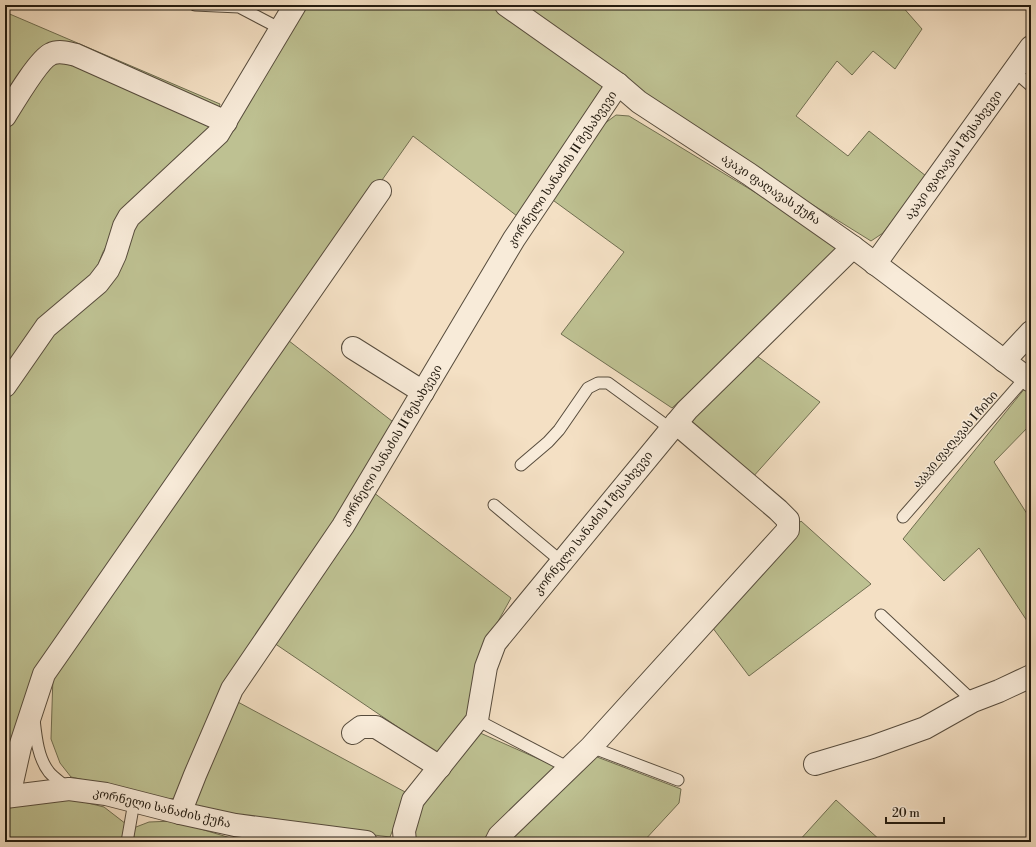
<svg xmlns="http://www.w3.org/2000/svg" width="1036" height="847" viewBox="0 0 1036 847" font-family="'Libre Bodoni','Noto Serif Georgian',serif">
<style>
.green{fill:#bec192;stroke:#706e51}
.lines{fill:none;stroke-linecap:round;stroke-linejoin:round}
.lane-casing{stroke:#574c3d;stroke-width:13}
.street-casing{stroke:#574c3d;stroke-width:24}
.lane{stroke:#f8ebd9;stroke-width:11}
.street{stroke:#f8ebd9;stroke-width:22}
.labels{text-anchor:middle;stroke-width:3;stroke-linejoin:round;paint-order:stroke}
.street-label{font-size:12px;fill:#231b10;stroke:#f8ebd9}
</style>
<rect width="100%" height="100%" fill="#f4e0c4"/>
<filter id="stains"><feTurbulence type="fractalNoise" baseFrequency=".005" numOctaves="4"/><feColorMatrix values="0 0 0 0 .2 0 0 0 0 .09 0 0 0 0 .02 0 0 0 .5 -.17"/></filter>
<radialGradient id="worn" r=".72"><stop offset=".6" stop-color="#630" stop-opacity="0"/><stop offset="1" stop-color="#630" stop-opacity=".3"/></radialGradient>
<g class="green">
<path d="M 300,5 L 489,5 L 603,86 L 517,216 L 413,136 L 67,628 L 5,783 L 5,398 L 52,332 L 161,194 Z"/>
<path d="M 523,5 L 901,5 L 922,29 L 895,69 L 873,51 L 852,75 L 837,61 L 796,116 L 848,156 L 869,131 L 926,176 L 883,233 L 871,241 L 647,102 Z"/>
<path d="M 5,12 L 220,104 L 215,127 L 127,210 L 103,252 L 96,270 L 39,324 L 5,372 Z"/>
<path d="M 616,115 L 629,116 L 847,248 L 672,408 L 561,334 L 624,252 L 550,198 L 604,124 Z"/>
<path d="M 284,337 L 397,425 L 176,798 L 169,799 L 71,777 L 60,763 L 51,739 L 53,675 Z"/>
<path d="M 757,356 L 820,402 L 752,478 L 688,429 L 690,412 Z"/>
<path d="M 1026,387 L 1031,391 L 1031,424 L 994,462 L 1031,520 L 1031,627 L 979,548 L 944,581 L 903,539 Z"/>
<path d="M 369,489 L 511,598 L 496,625 L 465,724 L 439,755 L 274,643 Z"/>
<path d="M 801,521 L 871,584 L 749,676 L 709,623 Z"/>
<path d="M 236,701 L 407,793 L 390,837 L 245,819 L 195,805 L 212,754 Z"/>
<path d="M 478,732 L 559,768 L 488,834 L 485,842 L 416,842 L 412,840 L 418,815 L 426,797 Z"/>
<path d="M 597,757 L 681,789 L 679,803 L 643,842 L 502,842 L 503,840 Z"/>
<path d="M 42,799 L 76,800 L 104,807 L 126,824 L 136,827 L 149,822 L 174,821 L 244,842 L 5,842 L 5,808 Z"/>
<path d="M 836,800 L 882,842 L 798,842 Z"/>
</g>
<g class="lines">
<g class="lane-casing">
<g id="lane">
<path d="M 195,5 L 239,7 L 281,29"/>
<path d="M 1014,71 L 1031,86"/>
<path d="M 521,465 L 548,442 L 559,430 L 588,388 L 598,383 L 608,383 L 671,429"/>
<path d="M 494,505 L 562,562"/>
<path d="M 903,517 L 1026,377"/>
<path d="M 881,615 L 973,701"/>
<path d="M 34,719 C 36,737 38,758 49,772 C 54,778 62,783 68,789"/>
<path d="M 477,720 L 569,768"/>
<path d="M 591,747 L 678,780"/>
<path d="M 127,842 L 134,802"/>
</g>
</g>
<g class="street-casing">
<g id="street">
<path d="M 506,5 L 618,84 L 639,102 L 749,174 L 853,247 L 1031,381"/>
<path d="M 5,116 C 13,103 39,59 51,54 C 59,50 68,53 76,55 L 226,122"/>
<path d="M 875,264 L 1031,47"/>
<path d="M 353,348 L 423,392"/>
<path d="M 1004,361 L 1031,332"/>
<path d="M 5,386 L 46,327 L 98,283 L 108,270 L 115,255 L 124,226 L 129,217 L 218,134 L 295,5"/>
<path d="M 353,733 L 361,727 L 376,727 L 440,767"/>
<path d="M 815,764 L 872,747 L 925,728 L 973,701 L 999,691 L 1031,676"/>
<path d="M 9,796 L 20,747 L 44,674 L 380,191"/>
<path d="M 5,797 L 69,789 L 106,794 L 180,813 L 235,825 L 366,842"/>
<path d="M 180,813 L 195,775 L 232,689 L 343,526 L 514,239 L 618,84"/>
<path d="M 405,842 L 404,831 L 413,800 L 477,720 L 486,667 L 495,643 L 687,410 L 853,247"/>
<path d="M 496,842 L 499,836 L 591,747 L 788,530 L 788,520 L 778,510 L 676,423"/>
</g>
</g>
<use href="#lane" class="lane"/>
<use href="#street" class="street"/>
</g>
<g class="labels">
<g class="street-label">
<text transform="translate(953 155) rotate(-54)" y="4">აკაკი ფაღავას I შესახვევი</text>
<text transform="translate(562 169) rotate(-56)" y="4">კორნელი სანაძის II შესახვევი</text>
<text transform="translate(771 189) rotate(34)" y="4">აკაკი ფაღავას ქუჩა</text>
<text transform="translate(955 439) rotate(-49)" y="4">აკაკი ფაღავას I ჩიხი</text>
<text transform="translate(391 445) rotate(-59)" y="4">კორნელი სანაძის II შესახვევი</text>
<text transform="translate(593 523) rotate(-51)" y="4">კორნელი სანაძის I შესახვევი</text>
<text transform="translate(162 808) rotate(13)" y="4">კორნელი სანაძის ქუჩა</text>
</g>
</g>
<rect width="1036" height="847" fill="none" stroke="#f4e0c4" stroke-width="20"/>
<rect x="6" y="6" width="1024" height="835" fill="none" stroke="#231b10" stroke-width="2"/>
<rect x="10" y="10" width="1016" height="827" fill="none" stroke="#231b10"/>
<path d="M886 817v6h58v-6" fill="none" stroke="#231b10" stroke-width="2"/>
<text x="892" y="817" font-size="12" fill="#231b10" stroke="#f8ebd9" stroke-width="3" paint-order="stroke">20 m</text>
<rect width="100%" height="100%" filter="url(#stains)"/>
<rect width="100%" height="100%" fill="url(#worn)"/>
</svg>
